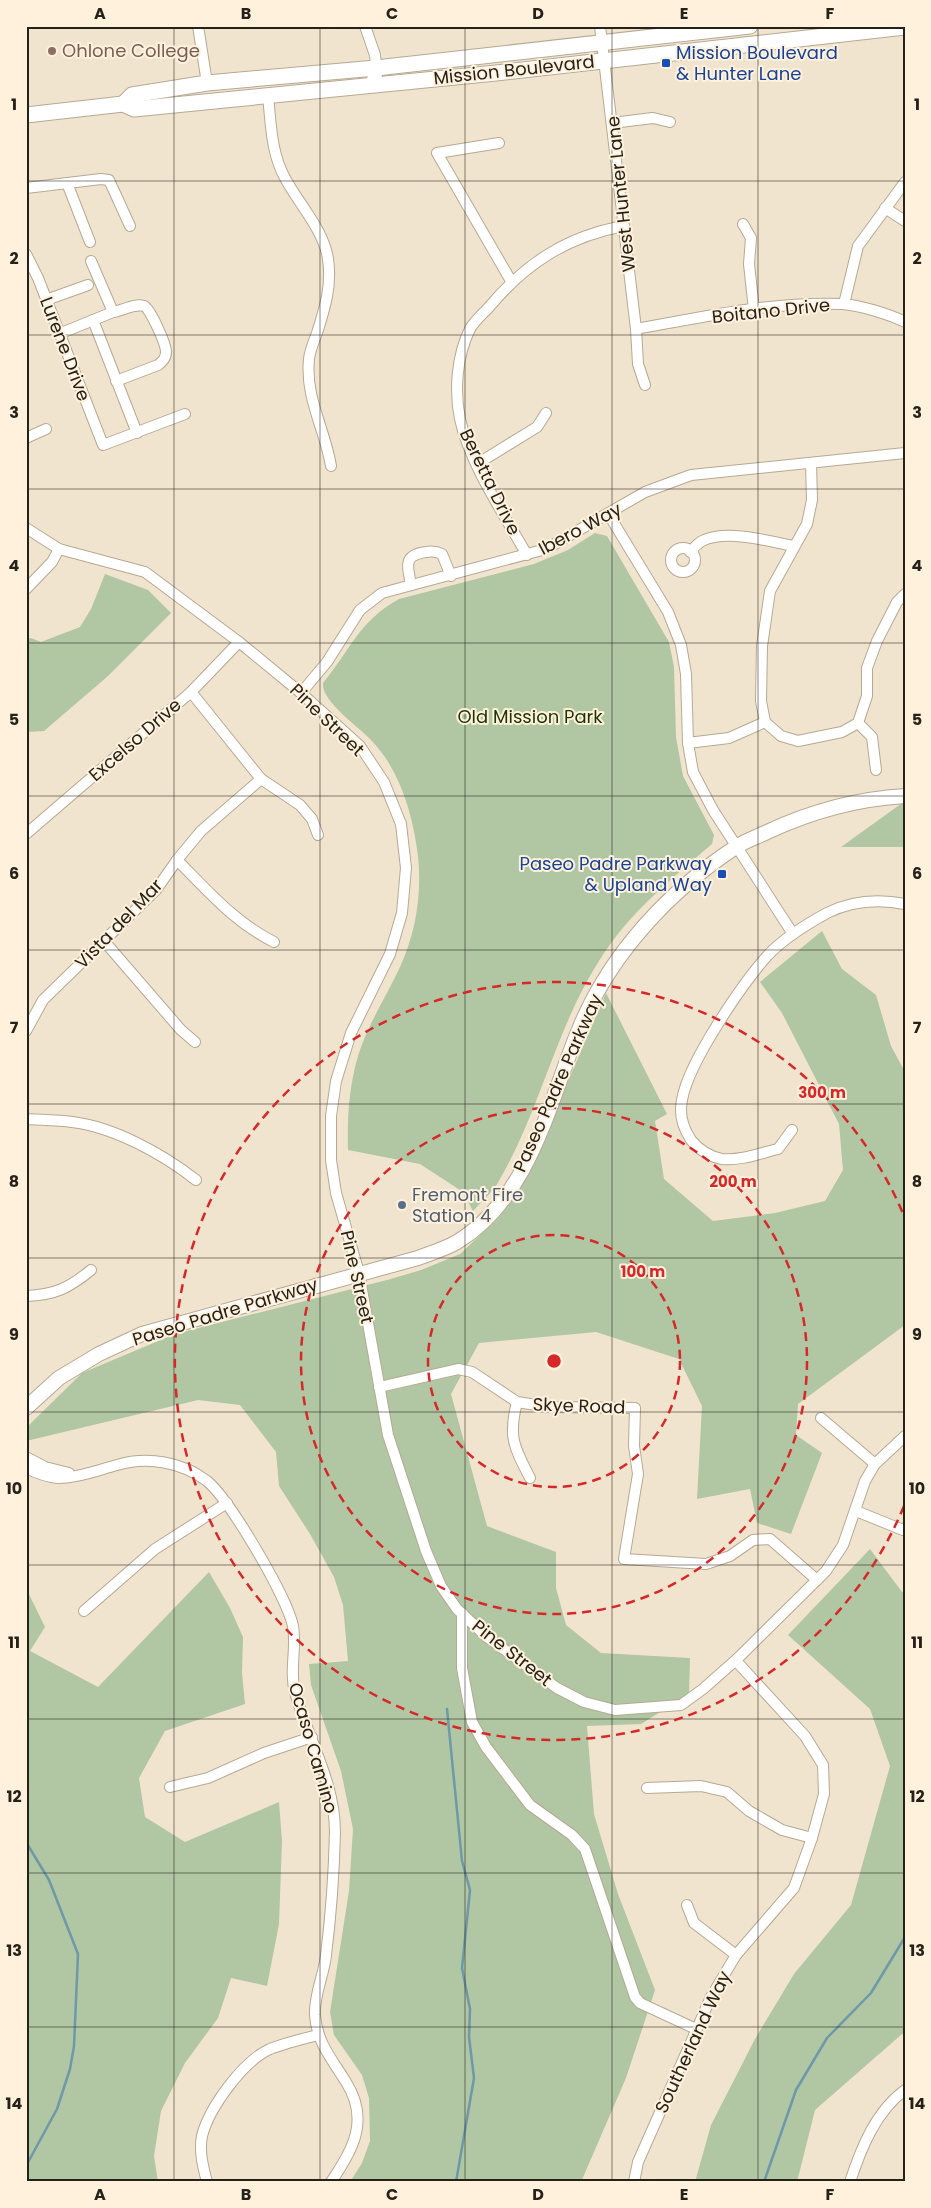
<svg xmlns="http://www.w3.org/2000/svg" width="931" height="2208" viewBox="0 0 931 2208" font-family="Poppins,sans-serif">
<style>
.green{fill:#b1c6a3}
.lines{fill:none;stroke-linecap:round;stroke-linejoin:round}
.stream{stroke:#6d99a9;stroke-width:2.5}
.minor-casing{stroke:#b6a994;stroke-width:12}
.secondary-casing{stroke:#b6a994;stroke-width:16}
.primary-casing{stroke:#b6a994;stroke-width:17}
.minor{stroke:#fff;stroke-width:10}
.secondary{stroke:#fff;stroke-width:14}
.primary{stroke:#fff;stroke-width:15}
.grid{fill:none;stroke:#262119;stroke-width:1;stroke-opacity:0.55}
.ring{fill:none;stroke:#d62828;stroke-width:2.5;stroke-dasharray:9 6}
.education-dot{fill:#8d6e63;stroke:#fff1db;stroke-width:2}
.transit-dot{fill:#1a4fb4;stroke:#fff1db;stroke-width:2}
.service-dot{fill:#5c6f8a;stroke:#fff1db;stroke-width:2}
.labels{text-anchor:middle;stroke-width:4;stroke-linejoin:round;paint-order:stroke}
.education-label{font-size:18px;fill:#785e54;stroke:#fff1db;text-anchor:start}
.transit-label{font-size:18px;fill:#164399;stroke:#fff1db;text-anchor:start}
.street-label{font-size:18px;fill:#262119;stroke:#fff1db}
.park-label{font-size:18px;fill:#1b3500;stroke:#fff1db}
.service-label{font-size:18px;fill:#4e5e75;stroke:#fff1db;text-anchor:start}
.centre{fill:#d62828;stroke:#fff1db;stroke-width:2.5}
.ring-label{font-size:15px;text-anchor:middle;font-weight:bold;fill:#d62828;stroke:#fff1db;stroke-width:4;stroke-linejoin:round;paint-order:stroke}
.neatline{fill:none;stroke:#262119;stroke-width:2}
.grid-label{font-size:16px;text-anchor:middle;font-weight:bold;fill:#262119}
</style>
<rect width="100%" height="100%" fill="#f1e4ce"/>
<g class="green">
<path d="M 595,533 L 607,536 L 669,642 L 674,667 L 676,737 L 683,776 L 714,835 L 712,844 C 671,879 628,914 599,961 C 556,1028 540,1110 500,1179 C 494,1191 482,1201 473,1211 L 463,1192 L 420,1164 L 348,1150 C 347,1118 349,1087 358,1056 C 368,1024 386,997 400,967 C 416,932 422,894 418,856 C 413,815 400,769 370,739 C 358,726 321,701 323,683 C 351,649 359,621 399,599 L 534,564 L 568,550 Z"/>
<path d="M 105,574 L 148,590 L 171,613 L 108,676 L 44,731 L 26,732 L 26,639 L 31,638 L 41,642 L 80,627 L 91,609 Z"/>
<path d="M 905,801 L 905,847 L 841,847 Z"/>
<path d="M 822,931 L 842,969 L 876,995 L 891,1046 L 905,1072 L 905,1325 L 798,1404 L 796,1435 L 822,1453 L 791,1534 L 757,1523 L 750,1489 L 697,1499 L 702,1406 L 679,1359 L 596,1332 L 479,1343 L 451,1394 L 487,1526 L 556,1552 L 556,1588 L 566,1625 L 601,1653 L 690,1658 L 689,1694 L 641,1724 L 587,1726 L 594,1814 L 618,1894 L 655,1990 L 626,2078 L 581,2182 L 350,2182 L 362,2163 L 370,2141 L 369,2098 L 362,2075 L 334,2035 L 330,2012 L 349,1891 L 353,1829 L 341,1771 L 311,1685 L 309,1664 L 348,1661 L 343,1605 L 334,1577 L 310,1534 L 279,1486 L 276,1452 L 240,1405 L 198,1400 L 26,1441 L 28,1426 L 82,1373 L 175,1334 L 387,1280 L 421,1270 L 460,1254 L 495,1221 L 517,1192 L 532,1165 L 606,993 L 667,1114 L 655,1121 L 664,1179 L 713,1221 L 775,1213 L 825,1201 L 843,1170 L 839,1124 L 782,1013 L 760,982 Z"/>
<path d="M 870,1549 L 902,1592 L 905,1592 L 905,2035 L 902,2034 L 815,2110 L 797,2182 L 695,2182 L 711,2125 L 755,2039 L 794,1974 L 851,1905 L 890,1766 L 870,1709 L 788,1635 Z"/>
<path d="M 209,1572 L 230,1608 L 243,1637 L 242,1673 L 245,1704 L 165,1731 L 139,1778 L 145,1817 L 185,1842 L 279,1802 L 282,1841 L 279,1924 L 267,1986 L 231,1978 L 218,2018 L 185,2063 L 161,2111 L 154,2156 L 158,2182 L 26,2182 L 26,1588 L 45,1627 L 30,1651 L 98,1687 Z"/>
</g>
<g class="lines">
<g class="stream">
<path d="M 447,1709 L 462,1861 L 470,1890 L 462,1968 L 470,2009 L 469,2037 L 474,2078 L 456,2182"/>
<path d="M 26,1842 L 49,1880 L 78,1954 L 74,2046 L 70,2069 L 57,2109 L 26,2166"/>
<path d="M 764,2182 L 796,2090 L 827,2038 L 871,1993 L 905,1937"/>
</g>
<g class="minor-casing">
<g id="minor">
<path d="M 198,26 L 207,83"/>
<path d="M 365,26 L 375,55 L 377,75 L 372,79 L 370,86"/>
<path d="M 600,26 L 636,329 L 638,364 L 645,385"/>
<path d="M 268,96 C 271,123 271,153 285,178 C 298,203 324,230 328,259 C 332,285 325,308 317,333 C 314,341 310,350 309,359 C 305,398 325,429 331,466"/>
<path d="M 612,123 L 653,118 L 670,122"/>
<path d="M 499,143 L 437,153 L 511,281"/>
<path d="M 67,183 L 90,242"/>
<path d="M 26,188 L 101,179 L 109,180 L 130,226"/>
<path d="M 885,208 L 905,221"/>
<path d="M 743,224 L 751,238 L 749,264 L 754,310"/>
<path d="M 26,254 L 38,278 L 103,445 L 185,414"/>
<path d="M 91,261 L 113,312"/>
<path d="M 46,300 L 88,285"/>
<path d="M 844,304 L 858,246 L 905,182"/>
<path d="M 93,320 L 137,433"/>
<path d="M 636,329 C 703,317 774,301 842,304 C 859,305 889,314 905,322"/>
<path d="M 59,334 L 113,312 C 122,311 134,303 144,306 C 150,308 166,344 166,352 C 166,358 163,361 158,365 L 116,381"/>
<path d="M 26,438 L 46,429"/>
<path d="M 811,463 L 812,500 L 807,524 L 770,591 L 762,646 L 761,701 L 765,722 L 781,736 L 798,741 L 842,732 L 858,723 L 867,696 L 867,668 L 877,641 L 897,602 L 905,594"/>
<path d="M 477,464 L 537,427 L 546,413"/>
<path d="M 609,515 L 668,612 L 681,645 L 686,674 L 688,743 L 693,772 L 713,810 L 793,934"/>
<path d="M 26,528 L 59,549 L 145,572 L 239,642 L 301,693 L 360,746 L 384,782 L 401,824 L 406,868 L 402,913 L 390,954 L 351,1033 L 336,1081 L 331,1116 L 331,1160 L 336,1193 L 359,1273 L 388,1435 L 426,1551 L 441,1586 L 457,1609 L 487,1637 L 557,1688 L 584,1702 L 615,1710 L 681,1705 L 703,1689 L 737,1659 L 826,1571 L 843,1545 L 865,1481 L 875,1464 L 905,1436"/>
<circle cx="683" cy="560" r="12"/>
<path d="M 690,552 C 694,548 698,543 702,541 C 726,529 769,541 793,546"/>
<path d="M 527,555 C 504,514 470,465 460,419 C 454,390 457,355 470,329 C 474,321 484,313 490,306 C 526,263 568,236 624,226"/>
<path d="M 411,585 C 408,567 402,555 426,552 C 432,551 436,551 442,554 L 451,576"/>
<path d="M 26,589 L 52,562 L 59,549"/>
<path d="M 191,692 L 261,779 L 300,805 L 312,819 L 318,835"/>
<path d="M 301,693 L 327,662 L 360,610 L 382,593 L 546,549 L 645,492 L 691,475 L 905,453"/>
<path d="M 858,723 L 872,737 L 876,770"/>
<path d="M 688,743 L 729,738 L 765,722"/>
<path d="M 26,834 L 191,692 L 239,642"/>
<path d="M 177,860 C 208,891 234,922 274,942"/>
<path d="M 104,941 L 181,1030 L 195,1042"/>
<path d="M 26,1031 L 43,1000 L 156,890 L 177,860 L 201,831 L 261,779"/>
<path d="M 26,1119 C 41,1120 57,1120 72,1122 C 114,1127 163,1154 196,1180"/>
<path d="M 792,1130 L 778,1149 C 761,1153 740,1161 722,1159 C 710,1157 698,1149 691,1140 C 683,1128 679,1114 682,1100 C 688,1063 742,984 768,955 C 784,938 807,924 827,913 C 851,901 879,899 905,904"/>
<path d="M 26,1296 C 55,1295 69,1288 91,1270"/>
<path d="M 379,1387 L 458,1369 L 472,1372 L 517,1402 L 549,1407 L 635,1408 L 634,1446 L 638,1474 L 624,1559 L 706,1564 L 730,1556 L 753,1540 L 770,1539 L 817,1580"/>
<path d="M 517,1402 C 508,1437 514,1447 530,1478"/>
<path d="M 821,1418 L 875,1464"/>
<path d="M 26,1457 L 45,1467 L 69,1473"/>
<path d="M 26,1468 C 36,1473 47,1477 58,1478 C 78,1478 98,1470 117,1465 C 148,1456 182,1462 207,1481 C 230,1500 287,1597 293,1626 C 297,1648 289,1671 295,1692 C 308,1739 335,1782 335,1832 C 334,1873 331,1915 326,1955 C 324,1975 314,1994 315,2015 C 317,2043 332,2059 346,2082 C 370,2120 353,2150 331,2182"/>
<path d="M 856,1511 L 903,1530 L 905,1528"/>
<path d="M 84,1611 L 155,1549 L 227,1503"/>
<path d="M 462,1613 L 462,1668 L 472,1722 L 486,1747 L 530,1805 L 572,1835 L 585,1849 L 635,1997 L 640,2003 L 696,2029"/>
<path d="M 170,1787 L 208,1778 L 264,1753 L 312,1737"/>
<path d="M 647,1788 L 701,1786 L 727,1792 L 749,1811 L 782,1830 L 812,1838"/>
<path d="M 687,1905 L 694,1923 L 736,1955"/>
<path d="M 207,2182 C 203,2167 199,2151 202,2136 C 209,2108 243,2061 270,2049 C 285,2043 302,2039 318,2035"/>
<path d="M 634,2182 L 638,2162 L 711,1997 L 736,1955 L 794,1888 L 812,1838 L 824,1794 L 823,1765 L 805,1736 L 737,1662 L 737,1659"/>
<path d="M 850,2182 C 861,2148 876,2111 905,2090"/>
</g>
</g>
<g class="secondary-casing">
<path id="secondary" d="M 26,1408 L 59,1378 L 99,1354 L 142,1334 L 418,1258 C 431,1253 445,1249 457,1242 C 531,1197 549,1101 580,1027 C 611,953 670,890 736,847 C 745,841 757,837 767,832 C 812,811 855,799 905,796"/>
</g>
<g class="primary-casing">
<g id="primary">
<path d="M 123,104 L 132,95 L 207,83 L 376,68 L 750,26"/>
<path d="M 26,115 L 123,104 L 134,109 L 496,73 L 905,27"/>
</g>
</g>
<use href="#minor" class="minor"/>
<use href="#secondary" class="secondary"/>
<use href="#primary" class="primary"/>
</g>
<path class="grid" d="M 174,26 L 174,2182M 320,26 L 320,2182M 465,26 L 465,2182M 612,26 L 612,2182M 758,26 L 758,2182M 26,181 L 905,181M 26,335 L 905,335M 26,489 L 905,489M 26,643 L 905,643M 26,796 L 905,796M 26,950 L 905,950M 26,1104 L 905,1104M 26,1258 L 905,1258M 26,1412 L 905,1412M 26,1565 L 905,1565M 26,1719 L 905,1719M 26,1873 L 905,1873M 26,2027 L 905,2027"/>
<g class="ring">
<circle cx="554" cy="1361" r="126"/>
<circle cx="554" cy="1361" r="253"/>
<path d="M904 1506A379 379 0 1 1 904 1216"/>
</g>
<circle class="education-dot" cx="52" cy="51" r="5"/>
<g class="transit-dot">
<rect x="661" y="58" width="10" height="10" rx="2.5"/>
<rect x="717" y="869" width="10" height="10" rx="2.5"/>
</g>
<circle class="service-dot" cx="402" cy="1205" r="5"/>
<g class="labels">
<g class="education-label">
<text x="62" y="57">Ohlone College</text>
</g>
<g class="transit-label">
<text x="676" y="59">Mission Boulevard<tspan x="676" dy="21">&amp; Hunter Lane</tspan></text>
<text x="712" y="870" text-anchor="end">Paseo Padre Parkway<tspan x="712" dy="21">&amp; Upland Way</tspan></text>
</g>
<g class="street-label">
<text transform="translate(514 70) rotate(-6)" y="6">Mission Boulevard</text>
<text transform="translate(621 194) rotate(-96)" y="6">West Hunter Lane</text>
<text transform="translate(771 311) rotate(-6)" y="6">Boitano Drive</text>
<text transform="translate(65 349) rotate(69)" y="6">Lurene Drive</text>
<text transform="translate(490 482) rotate(64)" y="6">Beretta Drive</text>
<text transform="translate(580 529) rotate(-28)" y="6">Ibero Way</text>
<text transform="translate(327 720) rotate(44)" y="6">Pine Street</text>
<text transform="translate(135 740) rotate(-41)" y="6">Excelso Drive</text>
<text transform="translate(119 924) rotate(-46)" y="6">Vista del Mar</text>
<text transform="translate(558 1083) rotate(-66)" y="6">Paseo Padre Parkway</text>
<text transform="translate(357 1277) rotate(77)" y="6">Pine Street</text>
<text transform="translate(225 1312) rotate(-17)" y="6">Paseo Padre Parkway</text>
<text transform="translate(579 1406) rotate(2)" y="6">Skye Road</text>
<text transform="translate(512 1653) rotate(38)" y="6">Pine Street</text>
<text transform="translate(313 1748) rotate(74)" y="6">Ocaso Camino</text>
<text transform="translate(693 2042) rotate(-65)" y="6">Southerland Way</text>
</g>
<g class="park-label">
<text x="530" y="723">Old Mission Park</text>
</g>
<g class="service-label">
<text x="412" y="1201">Fremont Fire<tspan x="412" dy="21">Station 4</tspan></text>
</g>
</g>
<circle cx="554" cy="1361" r="8" class="centre"/>
<g class="ring-label">
<text x="822" y="1098">300 m</text>
<text x="733" y="1187">200 m</text>
<text x="643" y="1277">100 m</text>
</g>
<rect width="931" height="2208" fill="none" stroke="#fff1db" stroke-width="55"/>
<rect x="28" y="28" width="876" height="2152" class="neatline"/>
<g class="grid-label">
<text x="100" y="19">A</text>
<text x="246" y="19">B</text>
<text x="392" y="19">C</text>
<text x="538" y="19">D</text>
<text x="684" y="19">E</text>
<text x="830" y="19">F</text>
<text x="14" y="110">1</text>
<text x="917" y="110">1</text>
<text x="14" y="264">2</text>
<text x="917" y="264">2</text>
<text x="14" y="418">3</text>
<text x="917" y="418">3</text>
<text x="14" y="571">4</text>
<text x="917" y="571">4</text>
<text x="14" y="725">5</text>
<text x="917" y="725">5</text>
<text x="14" y="879">6</text>
<text x="917" y="879">6</text>
<text x="14" y="1033">7</text>
<text x="917" y="1033">7</text>
<text x="14" y="1187">8</text>
<text x="917" y="1187">8</text>
<text x="14" y="1340">9</text>
<text x="917" y="1340">9</text>
<text x="14" y="1494">10</text>
<text x="917" y="1494">10</text>
<text x="14" y="1648">11</text>
<text x="917" y="1648">11</text>
<text x="14" y="1802">12</text>
<text x="917" y="1802">12</text>
<text x="14" y="1956">13</text>
<text x="917" y="1956">13</text>
<text x="14" y="2109">14</text>
<text x="917" y="2109">14</text>
<text x="100" y="2200">A</text>
<text x="246" y="2200">B</text>
<text x="392" y="2200">C</text>
<text x="538" y="2200">D</text>
<text x="684" y="2200">E</text>
<text x="830" y="2200">F</text>
</g>
</svg>
